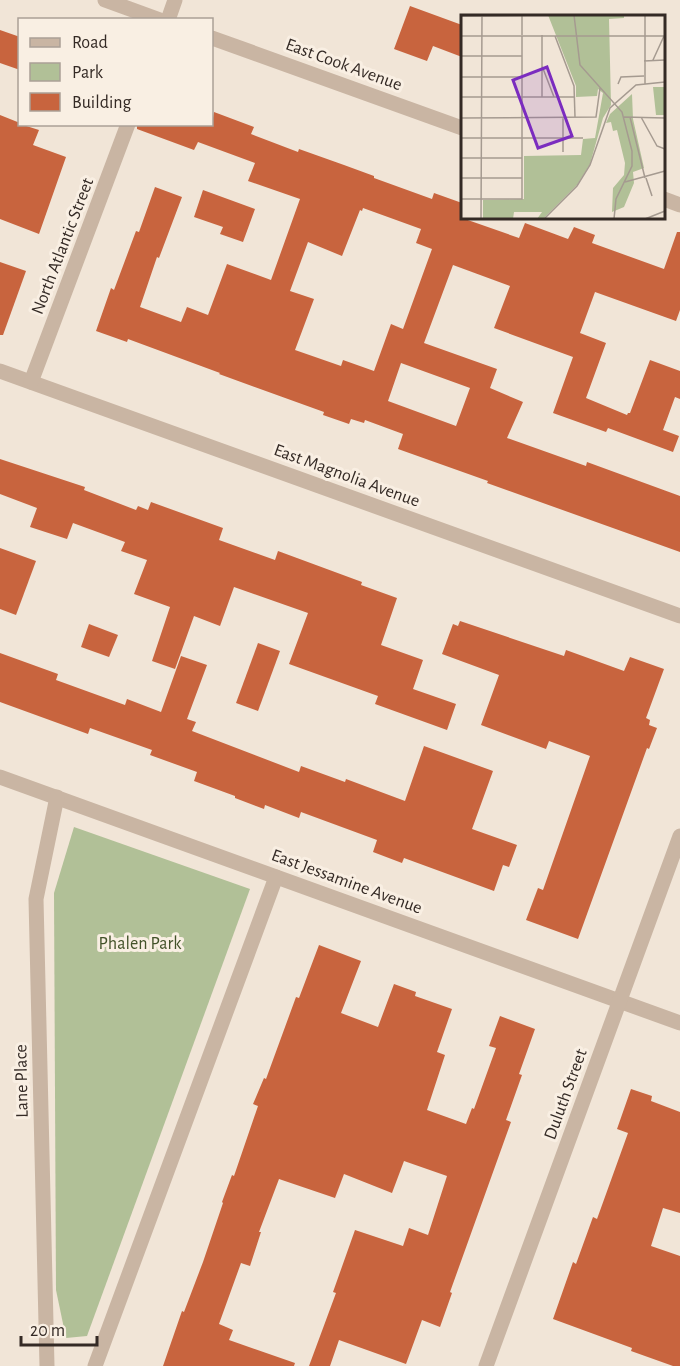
<svg xmlns="http://www.w3.org/2000/svg" width="680" height="1366" viewBox="0 0 680 1366" font-family="'Alegreya Sans',sans-serif">
<style>
.green{fill:#b1c097}
.building{fill:#c8643e;fill-rule:evenodd}
.lines{fill:none;stroke-linecap:round;stroke-linejoin:round}
.minor{stroke:#c9b5a3;stroke-width:15}
.labels{text-anchor:middle;stroke-width:6;stroke-linejoin:round;paint-order:stroke}
.street-label{font-size:18px;fill:#342a25;stroke:#f9efe3}
.park-label{font-size:18px;fill:#425229;stroke:#f9efe3}
.inset-road{fill:none;stroke:#a59a90;stroke-width:1.5}
.view{fill:#7b2cbf;fill-opacity:0.15;stroke:#7b2cbf;stroke-width:3}
.inset-edge{fill:none;stroke:#342a25;stroke-width:3}
</style>
<rect width="100%" height="100%" fill="#f1e5d7"/>
<path class="green" d="M 74,827 L 250,889 L 87,1336 L 66,1338 L 56,1290 L 54,893 Z"/>
<g class="building">
<path d="M 410,6 L 462,25 L 462,57 L 433,46 L 427,61 L 394,49 Z"/>
<path d="M 0,30 L 20,37 L 20,70 L 0,63 Z"/>
<path d="M 214,112 L 254,127 L 251,134 L 298,152 L 299,149 L 344,165 L 374,176 L 374,178 L 432,199 L 434,193 L 462,203 L 462,218 L 519,238 L 525,223 L 568,239 L 574,227 L 595,235 L 592,243 L 664,269 L 677,232 L 680,232 L 680,310 L 676,321 L 595,292 L 580,333 L 606,343 L 586,398 L 627,415 L 628,413 L 630,413 L 650,360 L 680,371 L 680,399 L 675,397 L 663,430 L 679,436 L 673,452 L 608,428 L 606,432 L 553,413 L 573,357 L 494,328 L 510,286 L 453,265 L 424,343 L 497,369 L 490,388 L 523,402 L 507,438 L 586,466 L 587,462 L 680,496 L 680,552 L 487,483 L 488,481 L 398,449 L 403,434 L 365,420 L 364,423 L 351,419 L 349,424 L 323,415 L 324,412 L 219,374 L 220,373 L 128,339 L 127,342 L 96,331 L 111,288 L 114,290 L 136,231 L 139,232 L 155,187 L 182,197 L 159,258 L 157,257 L 140,307 L 181,322 L 187,307 L 208,315 L 227,264 L 271,280 L 300,199 L 248,181 L 255,163 L 198,142 L 194,150 L 137,129 L 137,124 L 212,124 ZM 363,208 L 421,229 L 416,243 L 432,249 L 403,329 L 391,324 L 374,371 L 343,360 L 341,366 L 295,350 L 314,299 L 290,291 L 308,242 L 342,256 L 360,210 L 362,211 ZM 401,363 L 470,388 L 456,426 L 388,401 Z"/>
<path d="M 0,115 L 20,123 L 20,124 L 39,130 L 33,145 L 66,157 L 39,234 L 0,219 Z"/>
<path d="M 203,190 L 255,209 L 243,242 L 220,234 L 223,227 L 194,217 Z"/>
<path d="M 0,262 L 26,271 L 3,335 L 0,335 Z"/>
<path d="M 0,459 L 85,487 L 84,490 L 136,510 L 138,506 L 148,510 L 151,502 L 223,528 L 219,540 L 275,560 L 278,551 L 362,582 L 361,585 L 397,598 L 381,645 L 423,660 L 413,689 L 456,704 L 447,730 L 375,704 L 378,696 L 289,664 L 308,613 L 234,587 L 220,626 L 194,616 L 175,669 L 152,661 L 170,607 L 134,594 L 147,560 L 121,551 L 125,542 L 73,523 L 67,539 L 30,527 L 37,508 L 0,494 Z"/>
<path d="M 0,548 L 36,561 L 16,615 L 0,609 Z"/>
<path d="M 460,621 L 564,656 L 566,650 L 624,671 L 630,657 L 664,669 L 646,718 L 650,720 L 649,725 L 657,728 L 649,749 L 647,748 L 578,939 L 526,920 L 538,888 L 543,890 L 590,756 L 549,741 L 546,749 L 481,725 L 499,675 L 442,654 L 453,624 L 458,626 Z"/>
<path d="M 89,624 L 118,635 L 109,657 L 81,647 Z"/>
<path d="M 258,643 L 280,651 L 258,711 L 236,703 Z"/>
<path d="M 0,653 L 58,674 L 56,680 L 125,705 L 127,699 L 161,712 L 181,656 L 207,665 L 187,719 L 196,722 L 192,731 L 299,772 L 301,766 L 345,782 L 346,779 L 405,801 L 424,746 L 493,771 L 472,829 L 517,845 L 509,867 L 503,865 L 494,891 L 404,858 L 402,863 L 373,852 L 377,840 L 301,812 L 299,818 L 265,805 L 264,809 L 235,798 L 235,796 L 194,781 L 197,772 L 150,755 L 152,750 L 90,728 L 88,734 L 0,702 Z"/>
<path d="M 319,945 L 361,961 L 341,1013 L 378,1027 L 394,984 L 416,992 L 415,996 L 452,1009 L 437,1052 L 445,1055 L 427,1110 L 466,1124 L 472,1108 L 474,1109 L 496,1048 L 489,1046 L 500,1016 L 535,1029 L 519,1074 L 522,1075 L 506,1120 L 511,1122 L 450,1292 L 452,1293 L 440,1327 L 422,1320 L 406,1364 L 339,1340 L 330,1366 L 309,1366 L 336,1293 L 333,1292 L 355,1230 L 403,1246 L 409,1228 L 428,1235 L 447,1176 L 404,1161 L 392,1193 L 344,1174 L 335,1198 L 279,1179 L 259,1232 L 261,1232 L 250,1266 L 241,1263 L 219,1324 L 233,1330 L 229,1340 L 295,1363 L 294,1366 L 163,1366 L 182,1311 L 184,1312 L 203,1262 L 223,1203 L 222,1202 L 232,1175 L 234,1176 L 258,1106 L 253,1104 L 264,1078 L 266,1079 L 296,997 L 299,998 Z"/>
<path d="M 631,1089 L 652,1096 L 651,1101 L 680,1112 L 680,1213 L 663,1208 L 651,1246 L 680,1256 L 680,1366 L 673,1366 L 631,1351 L 632,1348 L 553,1319 L 573,1262 L 576,1264 L 593,1217 L 597,1219 L 628,1133 L 617,1129 Z"/>
</g>
<g class="lines">
<g class="minor">
<path d="M 105,0 L 160,20"/>
<path d="M 168,20 L 175,0"/>
<path d="M 212,38 L 462,128"/>
<path d="M 664,199 L 680,205"/>
<path d="M 0,371 L 680,616"/>
<path d="M 31,382 L 128,124"/>
<path d="M 0,777 L 680,1023"/>
<path d="M 47,1366 L 36,899 L 57,797"/>
<path d="M 95,1366 L 276,877"/>
<path d="M 486,1366 L 680,836"/>
</g>
</g>
<g class="labels">
<g class="street-label">
<text transform="translate(344 64) rotate(20)" y="6">East Cook Avenue</text>
<text transform="translate(62 246) rotate(-69)" y="6">North Atlantic Street</text>
<text transform="translate(347 475) rotate(20)" y="6">East Magnolia Avenue</text>
<text transform="translate(347 881) rotate(20)" y="6">East Jessamine Avenue</text>
<text transform="translate(21 1081) rotate(-91)" y="6">Lane Place</text>
<text transform="translate(565 1094) rotate(-70)" y="6">Duluth Street</text>
</g>
<g class="park-label">
<text x="140" y="949">Phalen Park</text>
</g>
</g>
<g transform="translate(461 15)">
<rect width="204" height="204" fill="#f1e5d7"/>
<path d="M 87,0 L 163,0 L 163,3 L 148,4 L 150,90 L 142,103 L 129,149 L 116,170 L 82,204 L 76,204 L 81,197 L 53,197 L 52,204 L 22,204 L 22,185 L 63,184 L 63,141 L 120,140 L 122,124 L 134,123 L 142,78 L 137,74 L 136,81 L 115,82 L 115,71 ZM 192,72 L 204,72 L 204,100 L 195,100 ZM 171,79 L 172,104 L 183,153 L 172,157 L 173,168 L 163,192 L 151,197 L 152,173 L 163,160 L 164,148 L 156,115 L 152,116 L 150,107 L 145,108 L 149,99 Z" fill="#b1c097"/>
<path class="inset-road" d="M 113,0 L 119,50 L 161,97 L 171,136 L 171,151 L 155,184 L 153,204M 0,1 L 87,0M 61,20 L 61,0M 0,21 L 204,21M 94,21 L 113,71 L 114,102M 0,41 L 61,41M 192,45 L 203,21M 183,46 L 204,45M 81,51 L 93,82M 0,62 L 61,62M 157,69 L 160,62 L 183,61M 184,69 L 184,0M 0,82 L 114,82M 81,82 L 81,20M 163,102 L 204,103M 169,102 L 184,163M 180,102 L 196,131 L 204,134M 0,103 L 135,102 L 139,73M 0,123 L 122,123M 102,137 L 102,102M 0,143 L 61,143M 0,163 L 61,163M 185,163 L 191,181M 164,167 L 204,156M 0,184 L 61,184 L 61,21M 20,204 L 21,0M 83,204 L 116,171 L 129,150 L 149,93 L 175,70 L 204,67M 184,204 L 204,196"/>
<path class="view" d="M 86,52 L 111,121 L 77,133 L 52,65 Z"/>
<rect width="204" height="204" class="inset-edge"/>
</g>
<rect x="18" y="18" width="195" height="108" fill="#f9efe3" stroke="#aaa097" stroke-width="1.5"/>
<rect x="30" y="38" width="30" height="9" fill="#c9b5a3" stroke="#aaa097" stroke-width="1.5"/>
<text x="72" y="48" font-size="18" fill="#342a25">Road</text>
<rect x="30" y="63" width="30" height="18" fill="#b1c097" stroke="#aaa097" stroke-width="1.5"/>
<text x="72" y="78" font-size="18" fill="#342a25">Park</text>
<rect x="30" y="93" width="30" height="18" fill="#c8643e" stroke="#aaa097" stroke-width="1.5"/>
<text x="72" y="108" font-size="18" fill="#342a25">Building</text>
<path d="M21 1336v9h76v-9" fill="none" stroke="#342a25" stroke-width="3"/>
<text x="30" y="1336" font-size="18" fill="#342a25" stroke="#f9efe3" stroke-width="4.5" paint-order="stroke">20 m</text>
</svg>
